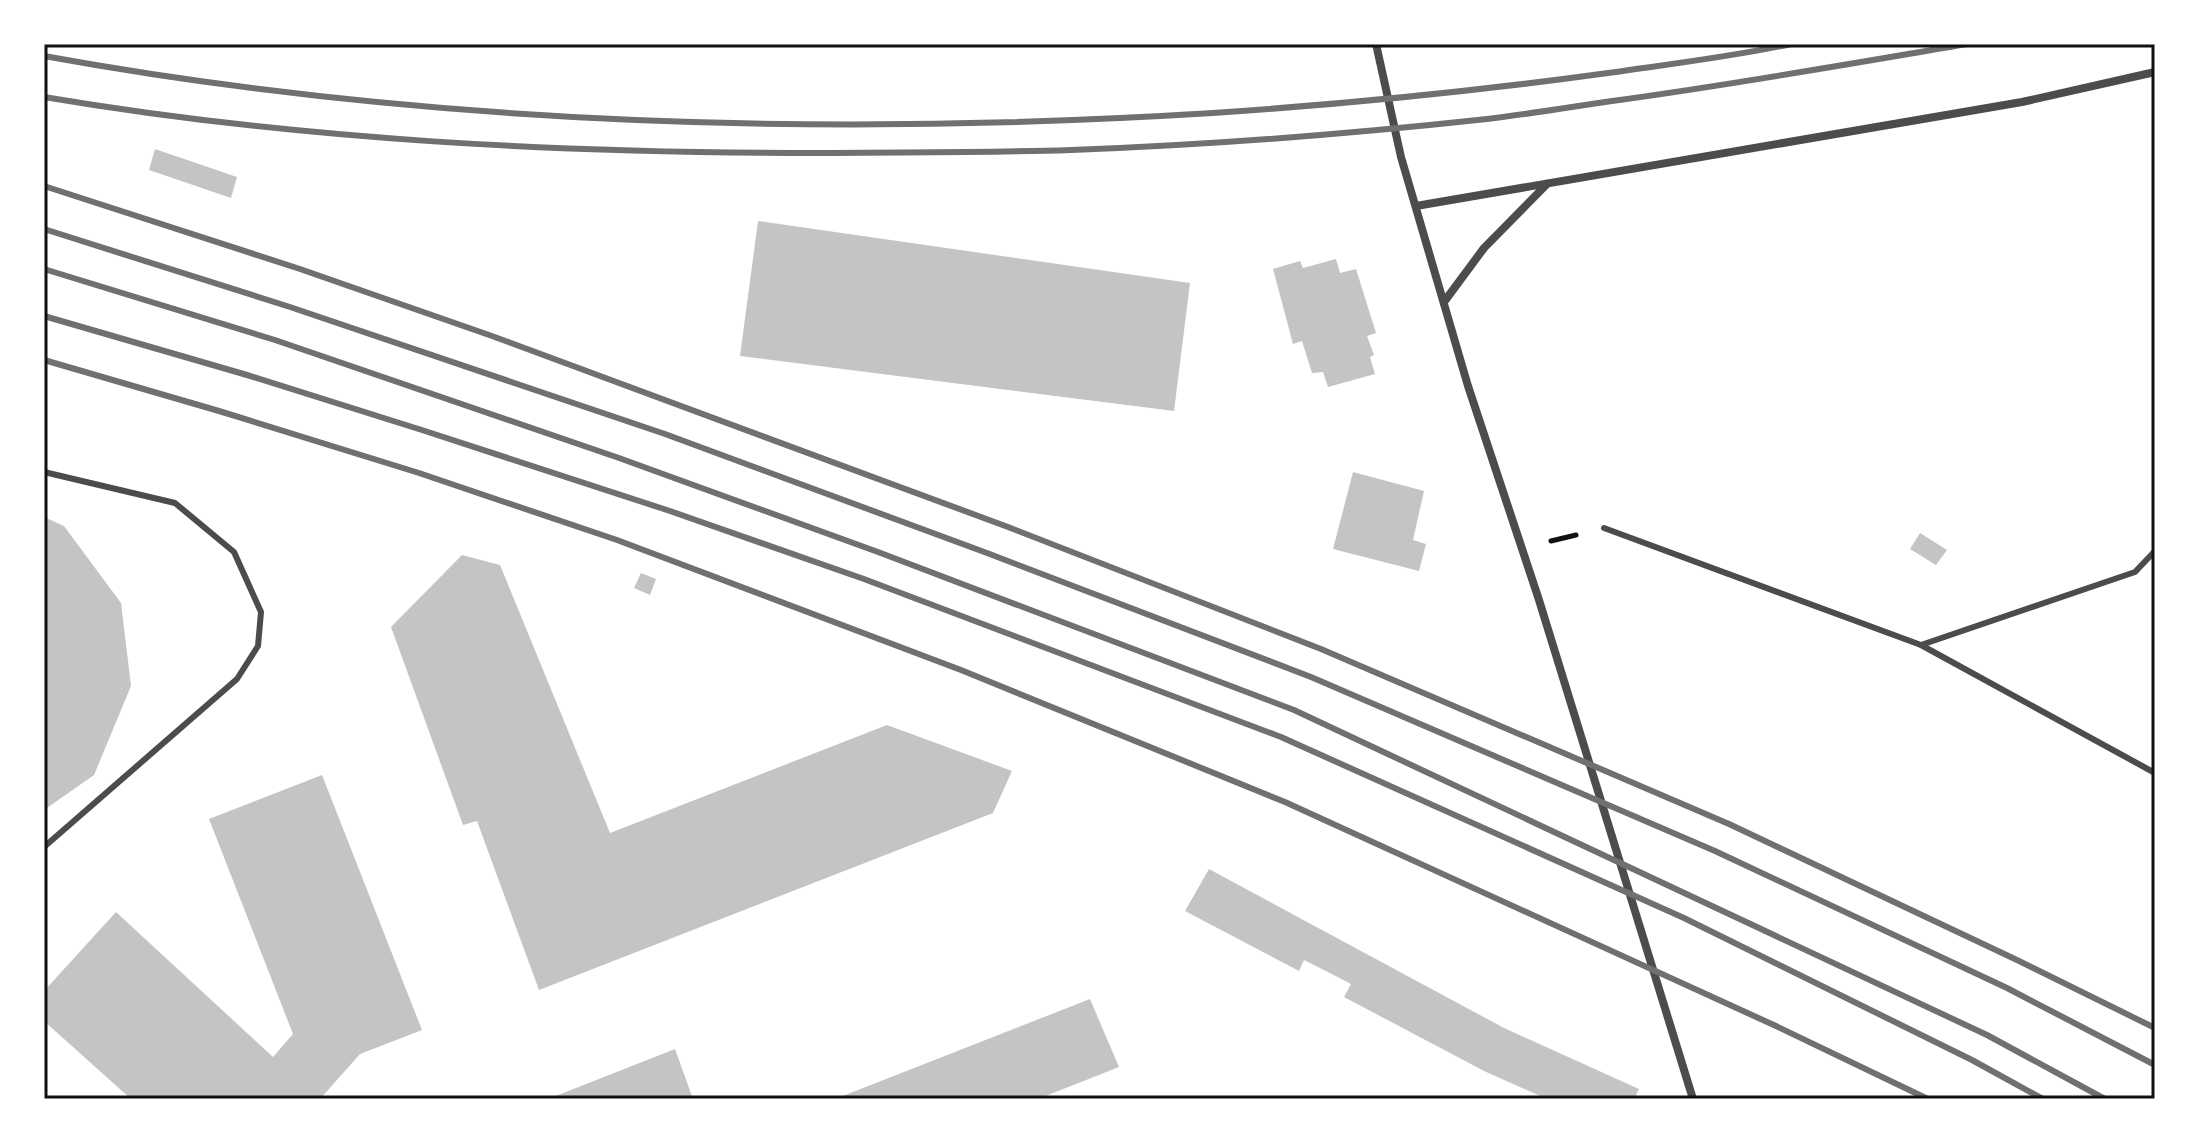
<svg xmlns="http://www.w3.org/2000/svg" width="2199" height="1143" viewBox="0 0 2199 1143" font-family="'Asap Condensed',sans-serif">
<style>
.building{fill:#c4c4c4}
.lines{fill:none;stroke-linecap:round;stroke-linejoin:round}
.path{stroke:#111;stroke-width:5}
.service{stroke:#4c4c4c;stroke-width:6}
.minor{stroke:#4c4c4c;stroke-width:8}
.rail{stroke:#707070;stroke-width:6}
.neatline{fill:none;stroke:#111;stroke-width:3}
</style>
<rect width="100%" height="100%" fill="#fff"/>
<g class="building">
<path d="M 155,149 L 237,177 L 231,198 L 149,170 Z"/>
<path d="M 758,221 L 1190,283 L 1174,411 L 740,356 Z"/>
<path d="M 1336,259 L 1340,273 L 1356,269 L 1376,333 L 1367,336 L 1374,355 L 1370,357 L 1375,374 L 1328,387 L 1323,372 L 1312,373 L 1302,341 L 1293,344 L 1273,269 L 1300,261 L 1303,268 Z"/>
<path d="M 1353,472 L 1424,491 L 1413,540 L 1426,544 L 1419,571 L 1333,549 Z"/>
<path d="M 44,517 L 64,526 L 121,603 L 131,686 L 94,775 L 44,810 Z"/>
<path d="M 1920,533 L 1947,550 L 1936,565 L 1910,549 Z"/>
<path d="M 462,555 L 500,565 L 610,833 L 887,725 L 1012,771 L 993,813 L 539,990 L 477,821 L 463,825 L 391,627 Z"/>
<path d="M 641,573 L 656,579 L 650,595 L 634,588 Z"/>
<path d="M 322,775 L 422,1030 L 360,1054 L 320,1099 L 131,1099 L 44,1021 L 44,991 L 116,912 L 273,1057 L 293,1034 L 209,819 Z"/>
<path d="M 1209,869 L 1504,1028 L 1639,1089 L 1634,1099 L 1547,1099 L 1484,1071 L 1344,997 L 1351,984 L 1318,967 L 1304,960 L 1299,971 L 1185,911 Z"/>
<path d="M 1090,999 L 1119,1067 L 1038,1099 L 835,1099 Z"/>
<path d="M 675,1049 L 693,1099 L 548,1099 Z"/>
</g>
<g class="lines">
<path class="path" d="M 1551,541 L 1576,535"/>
<g class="service">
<path d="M 44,472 L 175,503 L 234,552 L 261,612 L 258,646 L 237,679 L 44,847"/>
<path d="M 1604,528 L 1921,645 L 2155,773"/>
<path d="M 1921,645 L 2135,572 L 2155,551"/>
</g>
<g class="minor">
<path d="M 1376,44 L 1401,157 L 1468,386 L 1539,600 L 1693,1099"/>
<path d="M 1416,206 L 2022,102 L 2155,72"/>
<path d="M 1444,302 L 1484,248 L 1547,184"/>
</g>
<g class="rail">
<path d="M 44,56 C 429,126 823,137 1213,113 C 1346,104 1477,91 1608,73 C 1670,64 1731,57 1791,44"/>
<path d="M 44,97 C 299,140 559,153 818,153 C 902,152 987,153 1071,150 C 1210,145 1349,134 1487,119 C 1529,114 1571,107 1612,101 C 1731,85 1849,64 1967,44"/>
<path d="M 44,186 L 300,269 L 492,336 L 1008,527 L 1321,649 L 1729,824 L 2017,960 L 2155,1028"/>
<path d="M 44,229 L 290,307 L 665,434 L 987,553 L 1311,677 L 1715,851 L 2007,988 L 2155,1065"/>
<path d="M 44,269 L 275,340 L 619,458 L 878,552 L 1294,710 L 1987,1035 L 2105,1099"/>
<path d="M 44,316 L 247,375 L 425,431 L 667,510 L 864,579 L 1281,737 L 1684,918 L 1972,1060 L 2043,1099"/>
<path d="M 44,360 L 219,411 L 419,473 L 617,540 L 961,670 L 1285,802 L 1776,1026 L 1928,1099"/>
</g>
</g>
<rect width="2199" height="1143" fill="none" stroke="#ffffff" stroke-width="92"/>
<rect x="46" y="46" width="2107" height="1051" class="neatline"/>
</svg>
